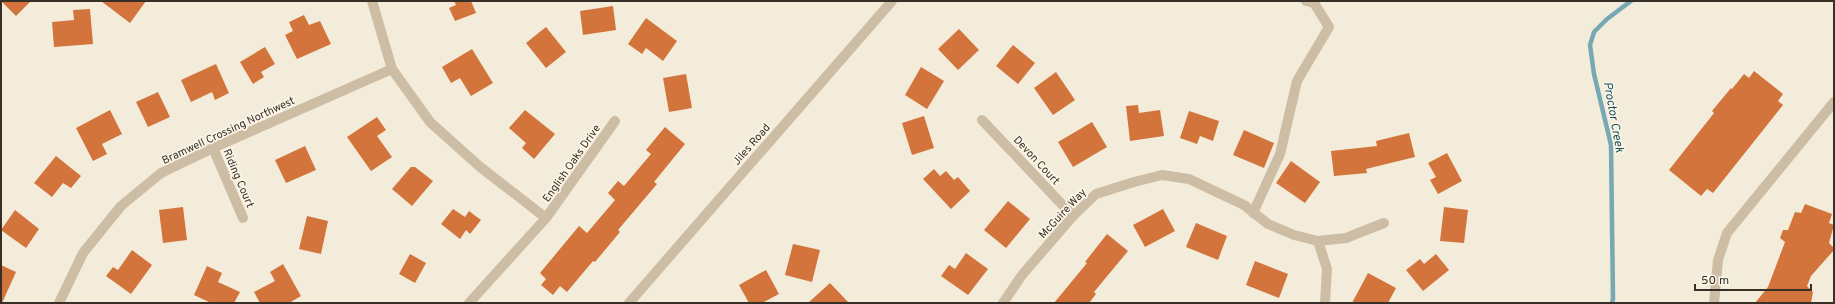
<svg xmlns="http://www.w3.org/2000/svg" width="1835" height="304" viewBox="0 0 1835 304" font-family="Overpass,sans-serif">
<style>
.lines{fill:none;stroke-linecap:round;stroke-linejoin:round}
.stream{stroke:#76a9b4;stroke-width:4.5}
.building{fill:#d2743b}
.minor{stroke:#cebda5;stroke-width:10}
.tertiary{stroke:#cebda5;stroke-width:10}
.labels{text-anchor:middle;stroke-width:3.5;stroke-linejoin:round;paint-order:stroke}
.street-label{font-size:11px;fill:#382f27;stroke:#fbf5e7}
.water-label{font-size:12px;font-style:italic;fill:#18505e;stroke:#fbf5e7}
</style>
<rect width="100%" height="100%" fill="#f4ecda"/>
<g class="lines">
<path class="stream" d="M 1612,303 L 1613,299 L 1611,145 L 1594,74 L 1590,45 L 1594,32 L 1607,19 L 1631,1"/>
</g>
<g class="building">
<path d="M 1,1 L 31,1 L 16,16 Z"/>
<path d="M 101,1 L 146,1 L 130,23 Z"/>
<path d="M 454,1 L 471,1 L 476,13 L 455,21 L 449,8 L 456,5 Z"/>
<path d="M 613,6 L 616,30 L 583,35 L 580,11 Z"/>
<path d="M 90,9 L 93,44 L 54,47 L 52,22 L 74,20 L 73,10 Z"/>
<path d="M 304,15 L 309,25 L 320,21 L 331,44 L 297,59 L 285,35 L 293,31 L 289,22 Z"/>
<path d="M 646,18 L 677,41 L 663,61 L 646,48 L 642,54 L 628,44 Z"/>
<path d="M 546,27 L 566,52 L 546,68 L 526,43 Z"/>
<path d="M 959,29 L 979,50 L 958,70 L 938,49 Z"/>
<path d="M 1013,45 L 1035,63 L 1018,84 L 996,66 Z"/>
<path d="M 265,47 L 275,64 L 261,72 L 264,77 L 253,84 L 240,62 Z"/>
<path d="M 472,49 L 493,83 L 471,96 L 460,78 L 451,83 L 442,67 Z"/>
<path d="M 216,64 L 229,93 L 215,100 L 212,92 L 191,102 L 181,80 Z"/>
<path d="M 921,67 L 944,81 L 927,109 L 905,95 Z"/>
<path d="M 1754,71 L 1783,94 L 1778,101 L 1783,105 L 1713,193 L 1707,189 L 1701,196 L 1669,170 L 1714,113 L 1712,111 L 1731,88 L 1732,89 L 1744,74 L 1749,78 Z"/>
<path d="M 1056,72 L 1075,100 L 1053,115 L 1034,88 Z"/>
<path d="M 686,74 L 692,108 L 669,112 L 663,78 Z"/>
<path d="M 158,92 L 170,117 L 148,127 L 136,102 Z"/>
<path d="M 1138,105 L 1139,113 L 1160,110 L 1164,136 L 1130,141 L 1126,106 Z"/>
<path d="M 110,110 L 122,134 L 102,144 L 107,154 L 93,161 L 76,128 Z"/>
<path d="M 525,110 L 555,134 L 534,159 L 522,148 L 526,143 L 509,128 Z"/>
<path d="M 1189,111 L 1219,121 L 1213,141 L 1200,136 L 1197,144 L 1180,138 Z"/>
<path d="M 924,116 L 934,148 L 912,155 L 902,123 Z"/>
<path d="M 377,117 L 386,130 L 377,136 L 392,157 L 371,171 L 347,137 Z"/>
<path d="M 1092,122 L 1107,147 L 1073,167 L 1058,142 Z"/>
<path d="M 665,127 L 685,144 L 654,182 L 657,184 L 618,230 L 620,232 L 595,262 L 593,261 L 567,292 L 560,286 L 553,295 L 541,285 L 546,279 L 540,273 L 579,226 L 587,233 L 615,200 L 608,193 L 618,181 L 624,186 L 651,154 L 646,150 Z"/>
<path d="M 1244,130 L 1274,143 L 1264,168 L 1233,155 Z"/>
<path d="M 1409,133 L 1415,157 L 1366,169 L 1367,173 L 1334,176 L 1331,151 L 1377,146 L 1376,141 Z"/>
<path d="M 305,146 L 316,170 L 286,183 L 275,160 Z"/>
<path d="M 1447,153 L 1462,181 L 1438,194 L 1430,180 L 1436,177 L 1428,163 Z"/>
<path d="M 56,156 L 81,176 L 71,188 L 63,183 L 52,197 L 34,183 Z"/>
<path d="M 1291,161 L 1320,182 L 1305,203 L 1276,183 Z"/>
<path d="M 411,167 L 415,167 L 433,181 L 412,206 L 392,189 Z"/>
<path d="M 934,169 L 940,176 L 946,171 L 954,180 L 958,177 L 970,191 L 951,209 L 923,179 Z"/>
<path d="M 1008,201 L 1030,219 L 1006,248 L 984,230 Z"/>
<path d="M 1805,204 L 1832,214 L 1829,223 L 1834,225 L 1829,243 L 1834,248 L 1834,250 L 1811,276 L 1807,286 L 1813,292 L 1811,303 L 1755,303 L 1768,287 L 1785,242 L 1780,238 L 1783,230 L 1788,230 L 1795,212 L 1801,213 Z"/>
<path d="M 183,207 L 187,240 L 163,243 L 159,210 Z"/>
<path d="M 1444,207 L 1468,210 L 1464,243 L 1440,241 Z"/>
<path d="M 453,209 L 465,217 L 469,211 L 481,220 L 470,234 L 466,230 L 460,239 L 441,224 Z"/>
<path d="M 1163,209 L 1175,231 L 1145,247 L 1133,225 Z"/>
<path d="M 15,210 L 39,229 L 26,248 L 1,230 Z"/>
<path d="M 307,216 L 328,221 L 321,254 L 299,249 Z"/>
<path d="M 1196,223 L 1227,236 L 1218,260 L 1186,247 Z"/>
<path d="M 1107,234 L 1128,251 L 1094,292 L 1096,294 L 1089,303 L 1054,303 L 1087,263 L 1085,262 Z"/>
<path d="M 793,244 L 820,250 L 812,282 L 785,275 Z"/>
<path d="M 132,250 L 152,265 L 131,294 L 106,276 L 113,267 L 118,270 Z"/>
<path d="M 966,253 L 988,269 L 968,295 L 941,276 L 949,265 L 955,269 Z"/>
<path d="M 410,254 L 426,263 L 415,283 L 399,274 Z"/>
<path d="M 1436,254 L 1449,270 L 1423,291 L 1406,270 L 1420,259 L 1424,264 Z"/>
<path d="M 1255,261 L 1288,274 L 1279,298 L 1246,285 Z"/>
<path d="M 283,264 L 301,296 L 289,303 L 260,303 L 254,292 L 275,281 L 270,272 Z"/>
<path d="M 1,265 L 16,272 L 2,303 L 1,303 Z"/>
<path d="M 207,266 L 222,273 L 218,282 L 240,292 L 234,303 L 211,303 L 194,295 Z"/>
<path d="M 766,270 L 779,294 L 762,303 L 749,303 L 739,285 Z"/>
<path d="M 1368,273 L 1396,288 L 1388,303 L 1352,303 Z"/>
<path d="M 830,283 L 849,303 L 808,303 Z"/>
</g>
<g class="lines">
<g class="minor">
<path d="M 372,1 L 392,69 L 430,122 L 479,166 L 546,218"/>
<path d="M 982,120 L 1073,216"/>
<path d="M 213,148 L 243,218"/>
<path d="M 1253,213 L 1280,154 L 1297,81 L 1329,27 L 1314,3 L 1306,1"/>
<path d="M 1318,241 L 1327,269 L 1325,303"/>
<path d="M 59,303 L 83,253 L 121,206 L 161,173 L 213,148 L 392,69"/>
<path d="M 469,303 L 546,218 L 615,121"/>
<path d="M 1003,303 L 1022,275 L 1073,216 L 1096,194 L 1134,182 L 1162,175 L 1189,179 L 1244,205 L 1268,224 L 1294,235 L 1318,241 L 1346,238 L 1384,223"/>
<path d="M 1714,303 L 1718,260 L 1727,233 L 1834,102"/>
</g>
<path class="tertiary" d="M 629,303 L 892,1"/>
</g>
<g class="labels">
<g class="street-label">
<text transform="translate(228 130) rotate(-25)" y="4">Bramwell Crossing Northwest</text>
<text transform="translate(751 144) rotate(-49)" y="4">Jiles Road</text>
<text transform="translate(1037 160) rotate(47)" y="4">Devon Court</text>
<text transform="translate(571 163) rotate(-55)" y="4">English Oaks Drive</text>
<text transform="translate(239 178) rotate(67)" y="4">Riding Court</text>
<text transform="translate(1062 213) rotate(-47)" y="4">McGuire Way</text>
</g>
<g class="water-label">
<text transform="translate(1614 117) rotate(80)" y="4">Proctor Creek</text>
</g>
</g>
<rect width="1835" height="304" fill="none" stroke="#382f27" stroke-width="4"/>
<path d="M1695 284v6h116v-6" fill="none" stroke="#382f27" stroke-width="2"/>
<text x="1701" y="284" font-size="12" fill="#382f27" stroke="#fbf5e7" stroke-width="3" paint-order="stroke">50 m</text>
</svg>
